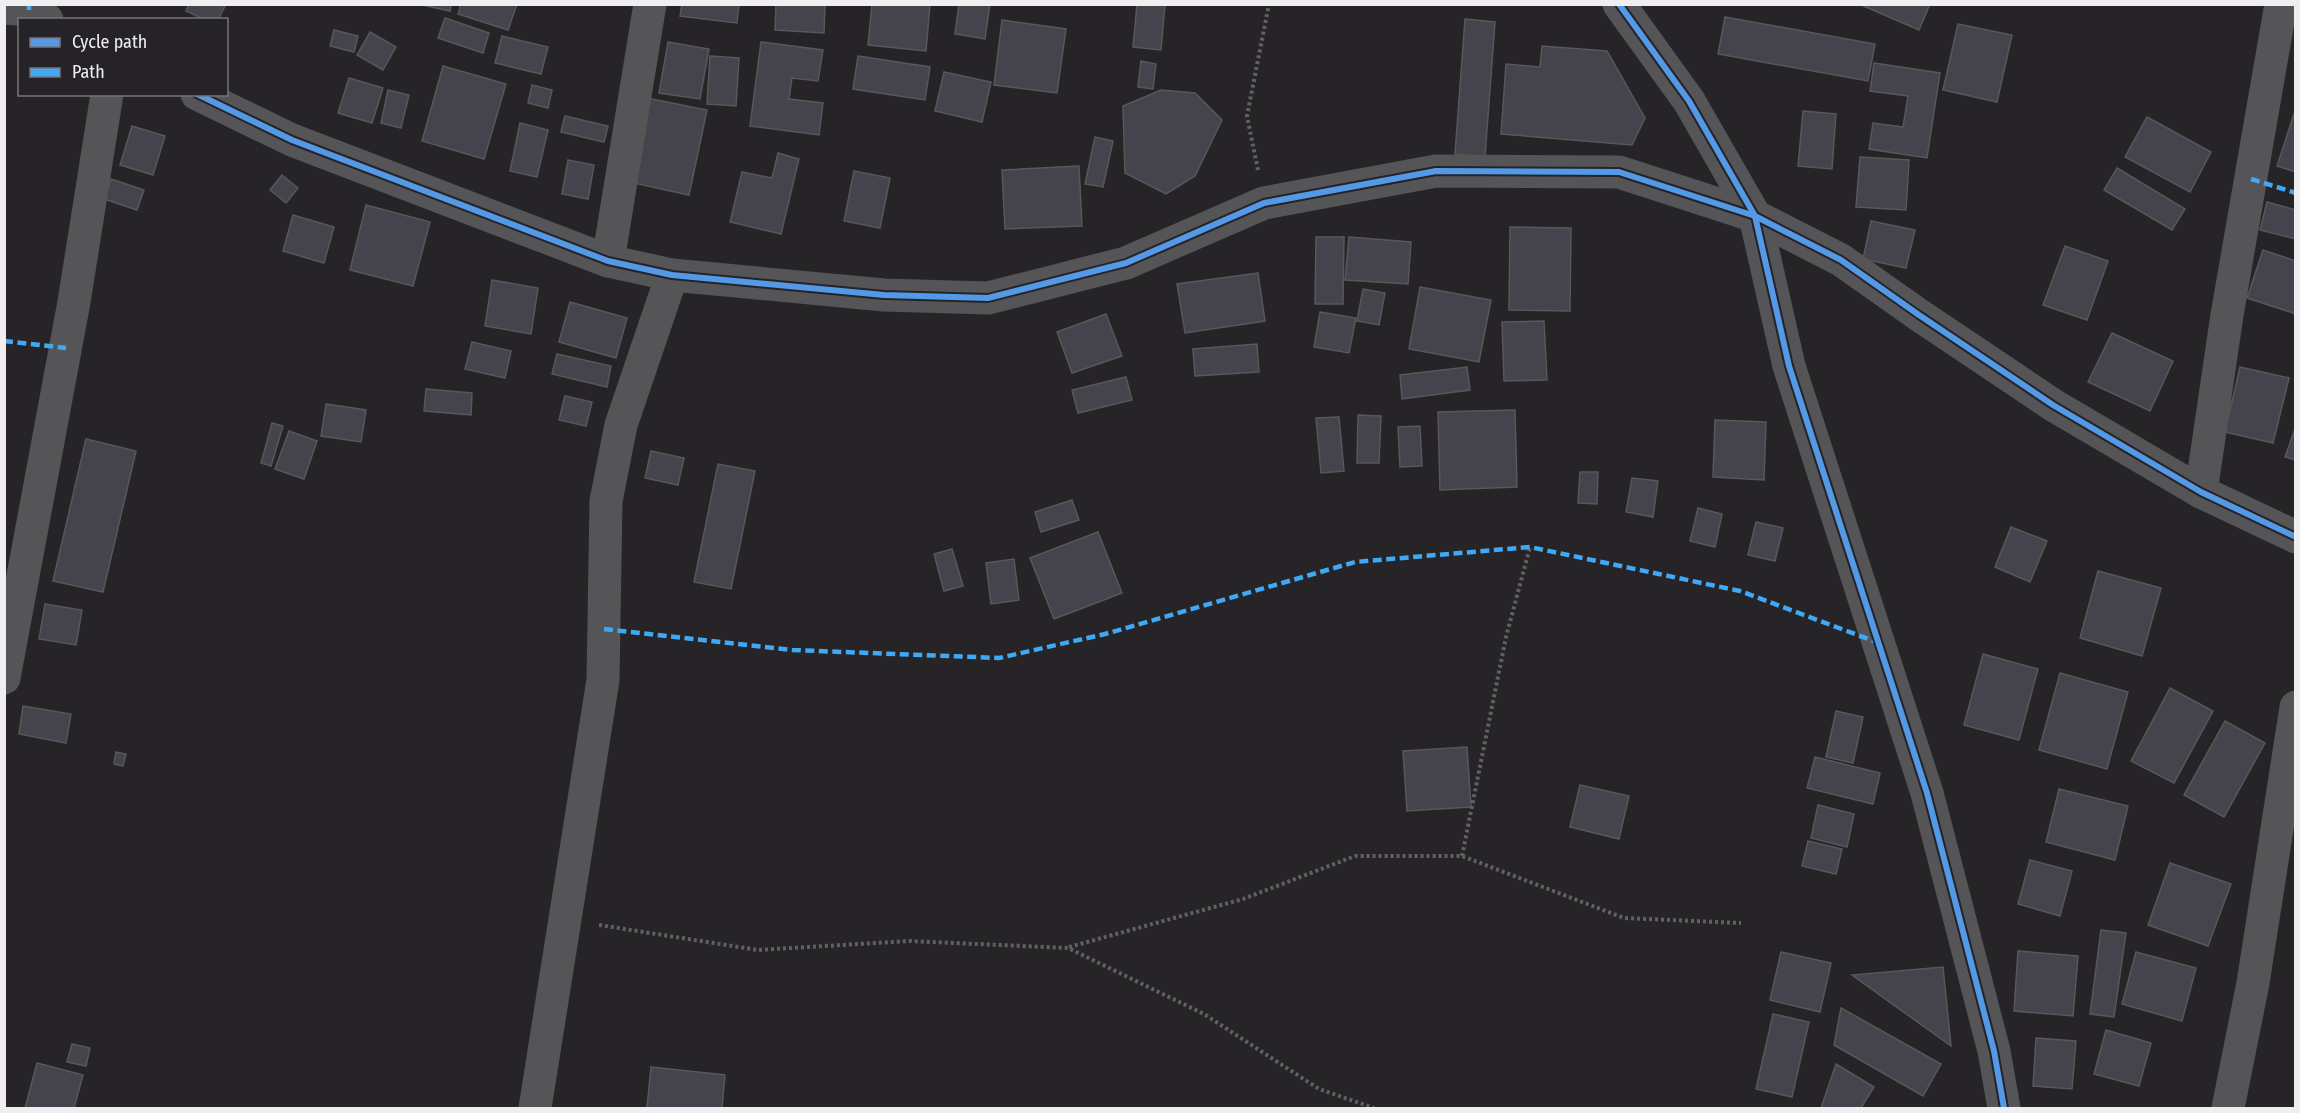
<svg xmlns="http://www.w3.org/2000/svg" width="2300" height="1113" viewBox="0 0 2300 1113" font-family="'Fira Sans Condensed',sans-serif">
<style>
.building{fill:#45434c;stroke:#59575a;stroke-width:1.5}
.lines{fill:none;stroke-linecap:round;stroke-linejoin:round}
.path{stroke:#626062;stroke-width:4;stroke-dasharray:3 3;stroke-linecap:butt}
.minor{stroke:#555456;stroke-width:33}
.quiet{stroke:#3fa9f5;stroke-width:4.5;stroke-dasharray:9 4.5;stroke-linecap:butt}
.cycleway-casing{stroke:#262328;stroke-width:10}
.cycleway{stroke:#5399e6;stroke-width:6}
</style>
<rect width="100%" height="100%" fill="#262427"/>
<g class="building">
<path d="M 189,4 L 226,4 L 218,20 L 205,20 L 186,11 Z"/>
<path d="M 418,4 L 451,4 L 450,11 Z"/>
<path d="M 461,4 L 517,4 L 508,30 L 458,14 Z"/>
<path d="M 682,4 L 739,4 L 737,23 L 680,16 Z"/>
<path d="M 776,4 L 825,4 L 824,33 L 775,30 Z"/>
<path d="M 872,4 L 930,4 L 926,51 L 868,45 Z"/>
<path d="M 959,4 L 990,4 L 985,39 L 955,34 Z"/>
<path d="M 1137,4 L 1165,4 L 1161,50 L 1133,47 Z"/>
<path d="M 1859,4 L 1930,4 L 1919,30 Z"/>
<path d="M 1725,17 L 1875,44 L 1868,81 L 1718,54 Z"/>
<path d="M 445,18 L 489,33 L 483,53 L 438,38 Z"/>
<path d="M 1465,19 L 1495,22 L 1485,157 L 1455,154 Z"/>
<path d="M 1002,20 L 1066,29 L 1057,93 L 994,85 Z"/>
<path d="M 1958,24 L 2012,35 L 1997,102 L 1943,90 Z"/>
<path d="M 334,30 L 358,36 L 354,52 L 330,46 Z"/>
<path d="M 370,32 L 396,47 L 383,70 L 357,55 Z"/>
<path d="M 502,36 L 548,47 L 541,74 L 495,63 Z"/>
<path d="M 668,42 L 709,49 L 700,99 L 659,93 Z"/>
<path d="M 761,42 L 823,50 L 818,81 L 792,78 L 789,99 L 823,103 L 819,135 L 750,126 Z"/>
<path d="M 1542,46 L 1607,51 L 1645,118 L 1632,145 L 1501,134 L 1506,64 L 1540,67 Z"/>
<path d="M 710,56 L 739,58 L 736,106 L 707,104 Z"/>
<path d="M 858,56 L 930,67 L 925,100 L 853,89 Z"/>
<path d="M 1141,61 L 1156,64 L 1153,89 L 1138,87 Z"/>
<path d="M 1874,63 L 1940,73 L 1927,158 L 1869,149 L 1873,123 L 1903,127 L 1908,96 L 1870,91 Z"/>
<path d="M 443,66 L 506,84 L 484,159 L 422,141 Z"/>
<path d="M 944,72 L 991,82 L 982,122 L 935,111 Z"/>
<path d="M 349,78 L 383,88 L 372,123 L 338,113 Z"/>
<path d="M 532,85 L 552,90 L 548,108 L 528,103 Z"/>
<path d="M 388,90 L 409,95 L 401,128 L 381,123 Z"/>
<path d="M 1161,90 L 1195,93 L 1222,120 L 1195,176 L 1166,194 L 1125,173 L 1123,106 Z"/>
<path d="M 647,98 L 707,110 L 689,195 L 629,182 Z"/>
<path d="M 2296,108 L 2296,172 L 2277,166 Z"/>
<path d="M 1803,111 L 1836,114 L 1832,169 L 1798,166 Z"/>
<path d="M 565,116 L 608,126 L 604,142 L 561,132 Z"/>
<path d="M 2147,117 L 2211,152 L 2190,192 L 2125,157 Z"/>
<path d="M 520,123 L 548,130 L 537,177 L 510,171 Z"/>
<path d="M 132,126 L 165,136 L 153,175 L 120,165 Z"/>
<path d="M 1095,137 L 1113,141 L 1103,187 L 1085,184 Z"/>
<path d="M 778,153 L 799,159 L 781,234 L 730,222 L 742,172 L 772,178 Z"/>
<path d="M 1860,157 L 1909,160 L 1906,210 L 1856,207 Z"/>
<path d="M 568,160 L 594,165 L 588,199 L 562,194 Z"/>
<path d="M 1079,166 L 1082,226 L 1005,229 L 1002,170 Z"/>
<path d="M 2117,168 L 2185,209 L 2172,230 L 2104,190 Z"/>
<path d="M 854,171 L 890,178 L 880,228 L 844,221 Z"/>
<path d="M 282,175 L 298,188 L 286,203 L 270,190 Z"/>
<path d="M 111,179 L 144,190 L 137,210 L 104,199 Z"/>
<path d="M 2267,202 L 2296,210 L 2296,239 L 2260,230 Z"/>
<path d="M 366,205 L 430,222 L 413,286 L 350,270 Z"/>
<path d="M 293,215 L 334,227 L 324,263 L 283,251 Z"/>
<path d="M 1871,221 L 1915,230 L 1906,268 L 1863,259 Z"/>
<path d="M 1510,227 L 1571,228 L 1570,311 L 1509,310 Z"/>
<path d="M 1316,237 L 1344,237 L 1343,304 L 1315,304 Z"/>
<path d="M 1349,237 L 1411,242 L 1408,284 L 1345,280 Z"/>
<path d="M 2065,246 L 2108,261 L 2087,320 L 2043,305 Z"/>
<path d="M 2263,250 L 2296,261 L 2296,314 L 2247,298 Z"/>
<path d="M 1258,273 L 1265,321 L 1185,333 L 1177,284 Z"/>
<path d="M 492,280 L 538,288 L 531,334 L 485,326 Z"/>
<path d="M 1420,287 L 1491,300 L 1479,362 L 1409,349 Z"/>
<path d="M 1363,289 L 1385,293 L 1379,325 L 1357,321 Z"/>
<path d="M 570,302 L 627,318 L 616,358 L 559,342 Z"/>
<path d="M 1320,312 L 1356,318 L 1349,353 L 1314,347 Z"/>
<path d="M 1106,314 L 1122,356 L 1072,373 L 1057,332 Z"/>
<path d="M 1544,321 L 1547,380 L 1504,381 L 1502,322 Z"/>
<path d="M 2112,333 L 2173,361 L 2150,411 L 2088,382 Z"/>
<path d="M 472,342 L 511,351 L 505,378 L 465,369 Z"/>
<path d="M 1257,344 L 1259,372 L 1195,376 L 1193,349 Z"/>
<path d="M 557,354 L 611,366 L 607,387 L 552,374 Z"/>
<path d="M 1467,367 L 1470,390 L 1402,399 L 1400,375 Z"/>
<path d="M 2240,367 L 2289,378 L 2273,443 L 2225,432 Z"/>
<path d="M 1126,377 L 1132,400 L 1078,413 L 1072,390 Z"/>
<path d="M 426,389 L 472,393 L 471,415 L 424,411 Z"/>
<path d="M 565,396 L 592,402 L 586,426 L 559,420 Z"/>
<path d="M 326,404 L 366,410 L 361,442 L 321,436 Z"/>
<path d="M 1515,410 L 1517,487 L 1440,490 L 1438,412 Z"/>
<path d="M 1358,415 L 1381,416 L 1379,463 L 1357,463 Z"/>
<path d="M 1339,417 L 1344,471 L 1321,473 L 1316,418 Z"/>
<path d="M 1715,420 L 1766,422 L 1764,480 L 1713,477 Z"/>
<path d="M 272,423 L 283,426 L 271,466 L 261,463 Z"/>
<path d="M 1420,426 L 1422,466 L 1400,467 L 1398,427 Z"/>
<path d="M 2296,426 L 2296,460 L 2285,457 Z"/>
<path d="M 289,431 L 317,441 L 304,479 L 275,469 Z"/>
<path d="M 86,439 L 136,451 L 103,592 L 53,581 Z"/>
<path d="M 651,451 L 684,458 L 678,485 L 645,478 Z"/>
<path d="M 718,464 L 755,471 L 731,589 L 694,582 Z"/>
<path d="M 1580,472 L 1598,472 L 1597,504 L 1578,503 Z"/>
<path d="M 1632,478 L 1658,481 L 1653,517 L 1626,512 Z"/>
<path d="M 1072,500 L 1079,520 L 1041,532 L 1035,512 Z"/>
<path d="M 1698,508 L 1722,514 L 1715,547 L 1690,541 Z"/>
<path d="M 1756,522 L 1783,528 L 1775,561 L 1748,555 Z"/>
<path d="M 2011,527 L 2047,541 L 2030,582 L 1995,567 Z"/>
<path d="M 1098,532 L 1122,593 L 1054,619 L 1030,558 Z"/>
<path d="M 952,549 L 963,586 L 944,591 L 934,554 Z"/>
<path d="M 1014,559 L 1019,600 L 991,604 L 986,563 Z"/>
<path d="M 2098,571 L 2161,588 L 2142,656 L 2080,638 Z"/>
<path d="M 45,604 L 82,610 L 76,645 L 39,639 Z"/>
<path d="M 1983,654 L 2038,669 L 2019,740 L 1964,725 Z"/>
<path d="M 2060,673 L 2128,692 L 2107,769 L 2039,750 Z"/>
<path d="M 2170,688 L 2213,711 L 2174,783 L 2131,761 Z"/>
<path d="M 23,706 L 71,714 L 66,743 L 19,734 Z"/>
<path d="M 1836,711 L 1863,717 L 1853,763 L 1826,757 Z"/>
<path d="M 2225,721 L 2265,743 L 2224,817 L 2184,795 Z"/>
<path d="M 1467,747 L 1471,807 L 1407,811 L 1403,751 Z"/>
<path d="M 116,752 L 126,754 L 123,766 L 114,764 Z"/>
<path d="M 1815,757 L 1880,773 L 1873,804 L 1807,788 Z"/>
<path d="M 1580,785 L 1629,796 L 1619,839 L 1570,827 Z"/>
<path d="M 2059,789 L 2128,806 L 2115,860 L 2046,842 Z"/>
<path d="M 1818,805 L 1854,814 L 1847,847 L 1811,838 Z"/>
<path d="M 1808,841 L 1842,849 L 1836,874 L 1802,866 Z"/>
<path d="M 2030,860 L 2072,871 L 2060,916 L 2018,904 Z"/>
<path d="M 2170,863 L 2231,884 L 2208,946 L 2148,925 Z"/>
<path d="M 2101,930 L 2126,933 L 2114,1017 L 2090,1014 Z"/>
<path d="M 2018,951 L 2078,956 L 2073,1016 L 2014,1011 Z"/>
<path d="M 1781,952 L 1831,963 L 1820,1012 L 1770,1000 Z"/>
<path d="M 2136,952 L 2196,968 L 2182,1021 L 2122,1004 Z"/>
<path d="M 1943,967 L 1951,1046 L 1852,975 Z"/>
<path d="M 1841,1008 L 1941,1064 L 1923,1096 L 1834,1045 Z"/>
<path d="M 1773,1014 L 1809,1022 L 1792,1097 L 1756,1089 Z"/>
<path d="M 2106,1030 L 2151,1043 L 2139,1086 L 2094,1074 Z"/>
<path d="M 2036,1038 L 2076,1041 L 2072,1089 L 2033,1086 Z"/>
<path d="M 72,1044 L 90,1048 L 86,1066 L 67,1062 Z"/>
<path d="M 37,1063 L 83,1075 L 74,1108 L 25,1108 Z"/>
<path d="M 1836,1064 L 1874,1087 L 1861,1108 L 1821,1108 Z"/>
<path d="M 651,1067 L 725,1075 L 722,1108 L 647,1108 Z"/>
</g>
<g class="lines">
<g class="path">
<path d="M 1258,170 L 1247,116 L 1269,4"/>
<path d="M 1462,856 L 1506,637 L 1530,547"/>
<path d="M 599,925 L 758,950 L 909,941 L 1068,948 L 1204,1014 L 1319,1089 L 1374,1108"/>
<path d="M 1069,947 L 1243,899 L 1355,856 L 1462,856 L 1624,918 L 1741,923"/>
</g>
<g class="minor">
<path d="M 1619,4 L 1689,101 L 1755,216 L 1789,366 L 1927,793 L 1994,1051 L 2004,1108"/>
<path d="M 4,8 L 29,10 L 47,20"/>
<path d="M 197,94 L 292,140 L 608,261 L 672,275 L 884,295 L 988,298 L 1126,263 L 1264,203 L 1436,171 L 1619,172 L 1755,216 L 1841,260 L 1919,315 L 2053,405 L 2201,492 L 2296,537"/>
<path d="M 608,261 L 650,4"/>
<path d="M 2201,492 L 2227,315 L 2281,4"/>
<path d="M 4,678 L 74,302 L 107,94"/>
<path d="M 535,1108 L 603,680 L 606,501 L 621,425 L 672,275"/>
<path d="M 2228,1108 L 2253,983 L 2296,707"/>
</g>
<g class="quiet">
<path d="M 29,10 L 29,4"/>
<path d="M 2251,179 L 2296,193"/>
<path d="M 4,341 L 66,348"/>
<path d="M 604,629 L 792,650 L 999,658 L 1105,634 L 1355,562 L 1530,547 L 1740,591 L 1879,643"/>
</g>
<g class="cycleway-casing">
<g id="cycleway">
<path d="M 1619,4 L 1689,101 L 1755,216 L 1789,366 L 1927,793 L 1994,1051 L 2004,1108"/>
<path d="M 197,94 L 292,140 L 608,261 L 672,275 L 884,295 L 988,298 L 1126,263 L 1264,203 L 1436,171 L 1619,172 L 1755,216 L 1841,260 L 1919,315 L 2053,405 L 2201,492 L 2296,537"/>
</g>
</g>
<use href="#cycleway" class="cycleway"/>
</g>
<rect width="2300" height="1113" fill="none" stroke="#f0eef1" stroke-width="12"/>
<rect x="18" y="18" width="210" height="78" fill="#262328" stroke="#777478" stroke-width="1.5"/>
<rect x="30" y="38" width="30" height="9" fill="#5399e6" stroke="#777478" stroke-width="1.5"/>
<text x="72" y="48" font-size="18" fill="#f0eef1">Cycle path</text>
<rect x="30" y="68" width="30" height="9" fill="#3fa9f5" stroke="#777478" stroke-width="1.5"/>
<text x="72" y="78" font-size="18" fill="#f0eef1">Path</text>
</svg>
